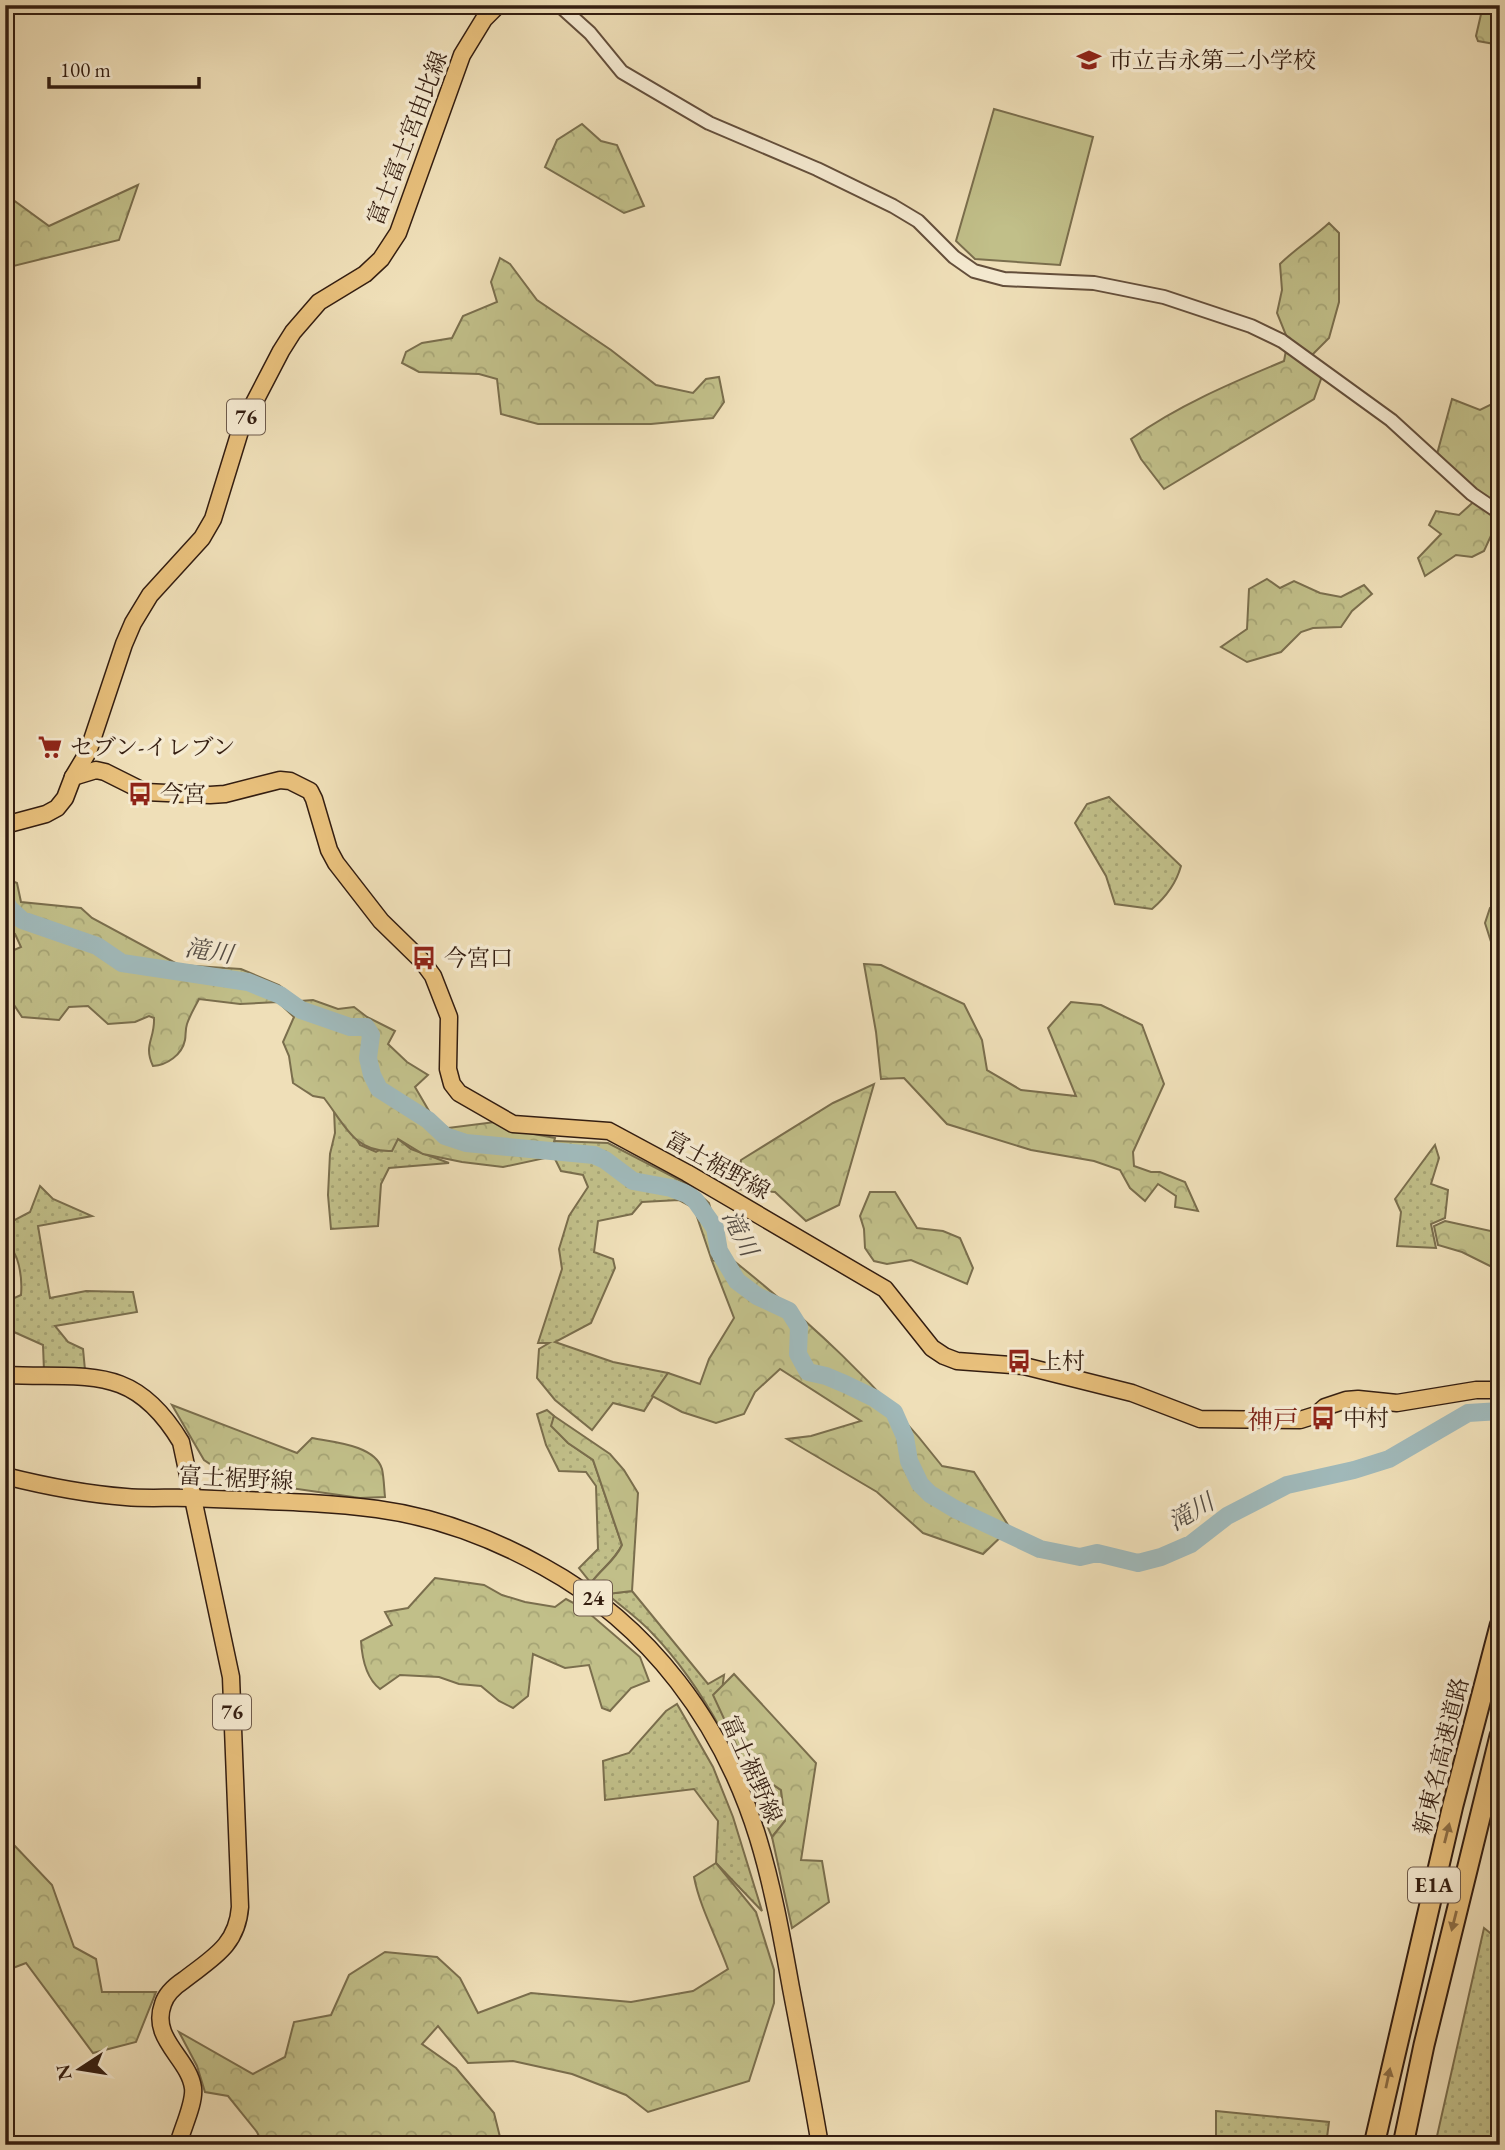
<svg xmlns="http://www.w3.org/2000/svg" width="1505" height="2150" viewBox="0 0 1505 2150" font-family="'EB Garamond','Noto Serif JP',serif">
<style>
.green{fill:url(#green-dots);stroke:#7a6e4d;stroke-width:2}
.forest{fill:url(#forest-crowns);stroke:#7a6e4d;stroke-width:2}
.pitch{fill:#c1bf89;stroke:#7a6e4d;stroke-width:2}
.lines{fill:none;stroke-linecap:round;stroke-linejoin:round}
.river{stroke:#a0b9ba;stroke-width:18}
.minor-casing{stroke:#634e3b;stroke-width:16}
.major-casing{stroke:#341e11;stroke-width:19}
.highway-casing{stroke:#341e11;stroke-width:23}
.minor{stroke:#f5ead1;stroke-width:12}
.major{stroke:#e8c07c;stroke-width:16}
.highway{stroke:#e8c07c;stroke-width:19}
.oneway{fill:#8e6f46}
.labels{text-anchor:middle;stroke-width:7;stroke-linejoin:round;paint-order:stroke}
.shield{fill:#f5ead1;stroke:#6e5b4b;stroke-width:2}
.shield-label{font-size:21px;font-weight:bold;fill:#341e11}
.poi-label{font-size:23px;fill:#341e11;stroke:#f5ead1;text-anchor:start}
.street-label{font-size:23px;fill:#341e11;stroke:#f5ead1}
.water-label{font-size:24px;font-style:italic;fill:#544c44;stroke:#f5ead1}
.quarter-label{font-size:26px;fill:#7a1f14;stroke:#f5ead1}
</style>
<defs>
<pattern id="green-dots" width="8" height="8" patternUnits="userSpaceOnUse" patternTransform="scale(1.75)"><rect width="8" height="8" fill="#c1bf89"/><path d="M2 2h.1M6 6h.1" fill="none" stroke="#a6a475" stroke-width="1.8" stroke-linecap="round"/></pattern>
<pattern id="forest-crowns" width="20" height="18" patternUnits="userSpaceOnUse" patternTransform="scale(1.75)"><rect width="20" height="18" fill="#c1bf89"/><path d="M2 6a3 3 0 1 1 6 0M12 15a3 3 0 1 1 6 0" fill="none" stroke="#a6a475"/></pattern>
</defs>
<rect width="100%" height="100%" fill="#efdfb8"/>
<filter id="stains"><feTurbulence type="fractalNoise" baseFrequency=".00286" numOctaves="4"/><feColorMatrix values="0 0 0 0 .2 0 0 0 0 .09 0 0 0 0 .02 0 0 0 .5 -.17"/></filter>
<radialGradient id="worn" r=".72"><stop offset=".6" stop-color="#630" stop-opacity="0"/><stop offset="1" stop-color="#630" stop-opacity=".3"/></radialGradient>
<g class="green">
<path d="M 1109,797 L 1181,866 C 1176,884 1166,897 1152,909 L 1115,904 L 1106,876 L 1075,823 L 1087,804 Z"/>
<path d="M 334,1110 L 345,1120 L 360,1145 L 376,1152 L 398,1139 L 411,1149 L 449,1163 L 389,1168 L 381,1184 L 378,1226 L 331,1229 L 328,1195 L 330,1154 L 335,1133 Z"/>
<path d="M 555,1141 L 608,1143 L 689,1185 L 709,1203 L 713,1218 L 712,1261 L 694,1208 L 679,1200 L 642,1202 L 632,1214 L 598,1221 L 594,1252 L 613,1259 L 615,1268 L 591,1323 L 555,1342 L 613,1362 L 668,1373 L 644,1411 L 613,1403 L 592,1430 L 555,1400 L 537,1378 L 539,1349 L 549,1343 L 538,1343 L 562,1269 L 559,1249 L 569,1216 L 588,1187 L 583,1175 L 561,1171 L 551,1151 Z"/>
<path d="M 1435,1145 L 1439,1158 L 1431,1184 L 1448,1190 L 1445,1218 L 1431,1224 L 1436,1248 L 1397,1246 L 1401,1212 L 1395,1199 Z"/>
<path d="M 40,1186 L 53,1199 L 92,1216 L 38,1226 L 50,1298 L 86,1291 L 133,1292 L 137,1312 L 55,1326 L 68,1342 L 83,1349 L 85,1370 L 44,1371 L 43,1345 L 5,1328 L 5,1298 L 10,1300 L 21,1295 C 22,1283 21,1271 17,1259 C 12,1247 5,1237 5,1225 L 30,1212 Z"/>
<path d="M 547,1410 L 554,1416 L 552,1426 L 568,1443 L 593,1460 L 622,1545 C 614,1561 602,1568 591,1583 L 579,1568 L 598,1549 L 596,1486 L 586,1472 L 559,1471 L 546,1445 L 537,1414 Z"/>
<path d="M 632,1591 L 708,1684 L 724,1675 C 719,1703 728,1741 745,1764 C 752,1774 770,1782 781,1790 L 785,1821 L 772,1837 C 741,1765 707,1690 652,1633 C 639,1619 622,1607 607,1594 Z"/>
<path d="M 677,1704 L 713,1767 L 733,1817 L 762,1911 L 716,1863 L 718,1821 L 694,1789 L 605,1800 L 603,1761 L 629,1753 L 666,1711 Z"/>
<path d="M 1484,1928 L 1500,1941 L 1500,2145 L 1435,2145 Z"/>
<path d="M 1216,2111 L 1329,2122 L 1326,2145 L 1216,2145 Z"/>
</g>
<g class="forest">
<path d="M 1500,7 L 1500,45 L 1478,41 L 1476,36 L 1482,10 Z"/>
<path d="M 582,124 L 601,141 L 617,145 L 644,206 L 624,213 L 545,167 L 557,140 Z"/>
<path d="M 138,185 L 119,240 L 9,267 L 5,274 L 5,194 L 49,226 Z"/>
<path d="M 1329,223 L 1339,233 L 1339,302 L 1329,338 L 1313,354 L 1321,379 L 1314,399 L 1164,489 L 1141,459 L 1131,439 C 1177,406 1231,383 1284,361 L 1288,340 L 1277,313 L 1282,290 L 1280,264 C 1295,249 1313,238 1329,223 Z"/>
<path d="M 500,258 L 510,264 L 537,300 L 611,350 L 656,385 L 693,393 L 706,379 L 719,377 L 724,402 L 713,418 L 651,424 L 538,424 L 501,414 L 497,379 L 479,374 L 419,372 L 402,363 L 406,352 L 422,343 L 452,338 L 463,316 L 497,302 L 491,282 Z"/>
<path d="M 1452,399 L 1480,410 L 1500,400 L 1500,516 L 1484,551 L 1472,557 L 1456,555 L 1425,576 L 1418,558 L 1441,534 L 1429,525 L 1436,511 L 1459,515 L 1480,496 L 1437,454 Z"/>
<path d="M 1267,579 L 1280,588 L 1294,581 L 1320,593 L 1341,597 L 1364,585 L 1372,594 L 1352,611 L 1341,627 L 1313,628 L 1301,632 L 1281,652 L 1247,662 L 1221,647 L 1247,629 L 1249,589 Z"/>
<path d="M 5,878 L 17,883 L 21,902 L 81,908 L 92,918 L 179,965 L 241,969 L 279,985 L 300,1001 L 313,1000 L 338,1009 L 354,1007 L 367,1017 L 395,1031 L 388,1044 L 407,1062 L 428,1075 L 415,1087 L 432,1116 L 448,1128 L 495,1122 L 513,1130 L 555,1138 L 550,1157 L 503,1167 L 462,1162 L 423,1154 L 398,1139 L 392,1151 C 355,1153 345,1125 324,1098 L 313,1096 L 293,1083 L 289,1056 L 283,1042 L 294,1017 L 278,1002 L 240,1004 L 199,999 C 195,1007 190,1015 187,1024 C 185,1030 186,1035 185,1040 C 182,1055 167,1065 153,1066 C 143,1045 155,1039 154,1018 L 149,1016 L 135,1022 L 108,1024 L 88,1006 L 69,1007 L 59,1020 L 22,1017 L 14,1005 L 5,998 L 5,954 L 21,947 L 15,934 L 5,926 Z"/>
<path d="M 1500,901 L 1500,970 L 1485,923 L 1490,908 Z"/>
<path d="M 864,964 L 881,965 L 964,1004 L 982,1040 L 987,1070 L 1021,1090 L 1076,1096 L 1048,1028 L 1071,1002 L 1101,1005 L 1142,1025 L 1164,1084 L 1133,1152 L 1134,1166 L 1151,1172 L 1160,1172 L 1185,1182 L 1198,1211 L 1175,1207 L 1176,1196 L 1158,1184 L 1145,1201 L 1130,1188 L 1120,1170 L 1094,1161 L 1031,1150 L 947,1124 L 904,1078 L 881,1079 L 876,1032 Z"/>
<path d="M 874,1084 L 839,1205 L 806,1221 L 775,1192 L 737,1189 L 741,1160 L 833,1103 Z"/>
<path d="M 870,1192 L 895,1192 L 917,1228 L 943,1231 L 960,1238 L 973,1268 L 967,1284 L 911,1260 L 887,1264 L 874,1261 L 865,1248 L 864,1229 L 860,1216 Z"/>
<path d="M 1445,1221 L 1500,1233 L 1500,1271 L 1462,1252 L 1438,1245 L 1434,1226 Z"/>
<path d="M 729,1257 C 808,1320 880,1386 942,1466 L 974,1472 L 1010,1528 L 983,1554 L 923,1533 L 877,1492 L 787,1439 L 811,1436 L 861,1421 L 780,1369 L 755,1392 L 744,1414 L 716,1423 L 682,1412 L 652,1396 L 668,1373 L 700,1384 L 709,1359 L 734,1318 L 712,1261 Z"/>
<path d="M 172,1405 L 297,1453 L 312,1438 C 333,1442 375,1445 382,1469 C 384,1478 384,1488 385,1497 L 360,1498 L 234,1480 L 204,1460 Z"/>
<path d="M 554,1416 L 610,1454 L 624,1470 L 638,1493 L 632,1591 L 607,1594 L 591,1583 C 602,1568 615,1561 622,1545 L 593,1460 L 568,1443 L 551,1426 Z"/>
<path d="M 435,1578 L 484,1585 L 502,1595 L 525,1602 L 555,1607 L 566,1599 L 583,1608 L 640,1657 L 649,1681 L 631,1688 L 610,1711 L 602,1708 L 589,1665 L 565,1668 L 533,1654 L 528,1696 L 513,1708 L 499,1701 L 481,1686 L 459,1684 L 439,1677 L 400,1675 L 380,1689 C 366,1678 362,1658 361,1641 L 392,1625 L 385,1612 L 408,1608 Z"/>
<path d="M 734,1674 L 816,1763 L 801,1860 L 822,1861 L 829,1902 L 792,1928 L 772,1837 L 785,1821 L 781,1790 L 746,1766 L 713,1695 Z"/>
<path d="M 13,1844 L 52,1885 L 74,1947 L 96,1959 L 102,1992 L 156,1992 L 136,2042 L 93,2053 L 26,1963 L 5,1971 L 5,1845 Z"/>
<path d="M 716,1863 L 756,1912 L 774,1970 L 774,2003 L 749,2081 L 648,2112 L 626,2095 L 572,2074 L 513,2061 L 468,2063 L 438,2026 L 422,2044 L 456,2068 L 494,2113 L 502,2145 L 263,2145 L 257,2132 L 228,2096 L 205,2092 L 197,2066 L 179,2032 L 253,2074 L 285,2057 L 294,2022 L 331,2015 L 349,1975 L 385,1952 L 437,1957 L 460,1978 L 478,2013 L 531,1993 L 631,2002 L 693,1991 L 728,1969 C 717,1938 700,1908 694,1877 Z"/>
</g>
<path class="pitch" d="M 994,109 L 1093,137 L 1060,265 L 975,259 L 956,241 Z"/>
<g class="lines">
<path class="river" d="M 5,900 L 9,908 L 22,920 L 97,946 L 122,963 L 248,982 L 280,995 L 301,1010 L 350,1027 L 366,1027 L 371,1035 L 368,1058 L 372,1075 L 379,1089 L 428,1120 L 445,1136 L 466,1143 L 594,1155 L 605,1160 L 633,1181 L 671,1188 L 687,1194 L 695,1200 L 715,1228 L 719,1251 L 737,1281 L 757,1296 L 789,1311 L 799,1327 L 798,1354 L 808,1372 L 826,1376 L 845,1384 L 874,1398 L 894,1412 L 905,1437 L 909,1461 L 920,1484 L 930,1494 L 955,1509 L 1040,1549 L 1080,1557 L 1097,1553 L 1138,1563 L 1161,1557 L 1191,1544 L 1227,1516 L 1287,1485 L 1354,1470 L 1389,1459 L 1468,1413 L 1500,1411"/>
<g class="minor-casing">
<path id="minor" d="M 559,5 L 590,33 L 622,72 L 709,123 L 817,169 L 893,206 L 918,221 L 954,257 L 974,271 L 1004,279 L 1094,283 L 1164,297 L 1251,326 L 1282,341 L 1391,420 L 1472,494 L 1500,513"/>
</g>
<g class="major-casing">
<g id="major">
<path d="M 73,777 L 96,770 L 105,772 L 145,792 L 210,795 L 225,794 L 280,780 L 290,781 L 310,791 L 314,799 L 329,850 L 336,863 L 381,921 L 422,961 L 433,976 L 449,1017 L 448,1069 L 452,1084 L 459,1093 L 513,1124 L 609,1131 L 687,1173 L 885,1289 L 932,1348 L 944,1356 L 957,1361 L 1024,1366 L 1132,1393 L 1200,1419 L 1300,1420 L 1316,1415 L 1325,1407 L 1346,1400 L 1358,1399 L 1397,1403 L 1476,1390 L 1500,1390"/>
<path d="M 5,825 L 46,814 L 57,808 L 65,798 L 73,777 L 88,752 L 124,644 L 133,623 L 150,595 L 202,538 L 213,519 L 241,428 L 281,351 L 293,332 L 319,302 L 365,274 L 381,259 L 398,233 L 462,55 L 484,19 L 498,5"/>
<path d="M 5,1375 C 87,1379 133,1362 181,1442 L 231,1677 L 240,1907 C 237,1946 212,1958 184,1980 C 175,1986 166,1994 163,2004 C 150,2039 189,2058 193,2088 C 195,2103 182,2129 178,2145"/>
<path d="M 5,1476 C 45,1486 85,1494 126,1497 C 148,1499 171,1497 193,1498 C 254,1501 317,1501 377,1509 C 436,1517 492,1538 544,1567 C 650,1625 723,1724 758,1838 C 773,1887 782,1938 791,1988 C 801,2040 811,2092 820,2145"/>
</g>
</g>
<g class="highway-casing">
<g id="highway">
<path d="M 1374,2145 L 1453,1805 L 1500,1626"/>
<path d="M 1403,2145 L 1424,2045 L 1500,1736"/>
</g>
</g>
<use href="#minor" class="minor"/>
<use href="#major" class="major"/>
<use href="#highway" class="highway"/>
</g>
<defs><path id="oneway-solid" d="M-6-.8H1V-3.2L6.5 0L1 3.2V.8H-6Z" transform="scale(1.75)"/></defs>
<g class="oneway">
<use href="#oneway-solid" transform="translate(1447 1833) rotate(-76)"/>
<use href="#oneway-solid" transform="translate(1454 1921) rotate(104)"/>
<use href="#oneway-solid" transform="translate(1388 2078) rotate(-78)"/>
</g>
<defs>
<g id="school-bare" transform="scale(1.89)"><path d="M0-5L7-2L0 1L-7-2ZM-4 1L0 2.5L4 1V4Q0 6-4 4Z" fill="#8f2418" stroke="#f5ead1" stroke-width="2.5" paint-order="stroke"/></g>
<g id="supermarket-bare" transform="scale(1.89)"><path d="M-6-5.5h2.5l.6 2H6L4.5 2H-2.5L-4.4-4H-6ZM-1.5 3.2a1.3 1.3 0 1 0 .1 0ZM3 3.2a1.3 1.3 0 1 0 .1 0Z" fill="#8f2418" stroke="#f5ead1" stroke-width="2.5" paint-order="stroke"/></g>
<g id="bus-bare" transform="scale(1.89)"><path d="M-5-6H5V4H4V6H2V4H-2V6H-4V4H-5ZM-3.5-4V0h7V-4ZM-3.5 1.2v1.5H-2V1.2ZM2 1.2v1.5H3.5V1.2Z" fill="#8f2418" stroke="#f5ead1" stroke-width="2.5" paint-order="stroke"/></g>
</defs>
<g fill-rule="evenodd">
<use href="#school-bare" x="1089" y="60"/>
<use href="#supermarket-bare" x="50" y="747"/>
<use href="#bus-bare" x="140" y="794"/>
<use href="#bus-bare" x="424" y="958"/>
<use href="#bus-bare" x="1019" y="1361"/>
<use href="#bus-bare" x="1323" y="1418"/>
</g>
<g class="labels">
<g class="shield">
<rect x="227" y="399.5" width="38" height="35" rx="5"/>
<rect x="574" y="1580.5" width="38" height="35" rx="5"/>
<rect x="213" y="1694.5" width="38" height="35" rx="5"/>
<rect x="1408" y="1867.5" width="52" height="35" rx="5"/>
</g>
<g class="shield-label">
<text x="246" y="424">76</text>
<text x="593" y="1605">24</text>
<text x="232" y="1719">76</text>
<text x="1434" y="1892">E1A</text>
</g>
<g class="poi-label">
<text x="1109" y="68">市立吉永第二小学校</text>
<text x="70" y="755">セブン-イレブン</text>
<text x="160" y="802">今宮</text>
<text x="444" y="966">今宮口</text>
<text x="1039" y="1369">上村</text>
<text x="1343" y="1426">中村</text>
</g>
<g class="street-label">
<text transform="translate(407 138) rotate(-69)" y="8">富士富士宮由比線</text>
<text transform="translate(718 1165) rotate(29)" y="8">富士裾野線</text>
<text transform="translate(236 1478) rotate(3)" y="8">富士裾野線</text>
<text transform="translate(1441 1756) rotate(-76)" y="8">新東名高速道路</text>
<text transform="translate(752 1769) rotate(66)" y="8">富士裾野線</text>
</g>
<g class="water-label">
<text transform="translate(209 951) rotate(9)" y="8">滝川</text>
<text transform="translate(740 1233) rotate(63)" y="8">滝川</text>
<text transform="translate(1191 1512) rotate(-30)" y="8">滝川</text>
</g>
<g class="quarter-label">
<text x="1273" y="1429">神戸</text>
</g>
</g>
<rect width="1505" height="2150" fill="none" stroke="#efdfb8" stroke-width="28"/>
<rect x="7" y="7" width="1491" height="2136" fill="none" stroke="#341e11" stroke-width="3.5"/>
<rect x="14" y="14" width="1477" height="2122" fill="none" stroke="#341e11" stroke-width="2"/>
<g transform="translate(80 2069) rotate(258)" stroke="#f5ead1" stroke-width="5" paint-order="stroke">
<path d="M0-5L12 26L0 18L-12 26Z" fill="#341e11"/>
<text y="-10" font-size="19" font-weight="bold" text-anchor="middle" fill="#341e11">N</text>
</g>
<path d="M49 77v10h150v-10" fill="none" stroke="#341e11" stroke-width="3.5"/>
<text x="60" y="77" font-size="21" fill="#341e11" stroke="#f5ead1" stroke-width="5" paint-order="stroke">100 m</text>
<rect width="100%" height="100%" filter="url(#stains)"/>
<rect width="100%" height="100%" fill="url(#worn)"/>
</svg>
